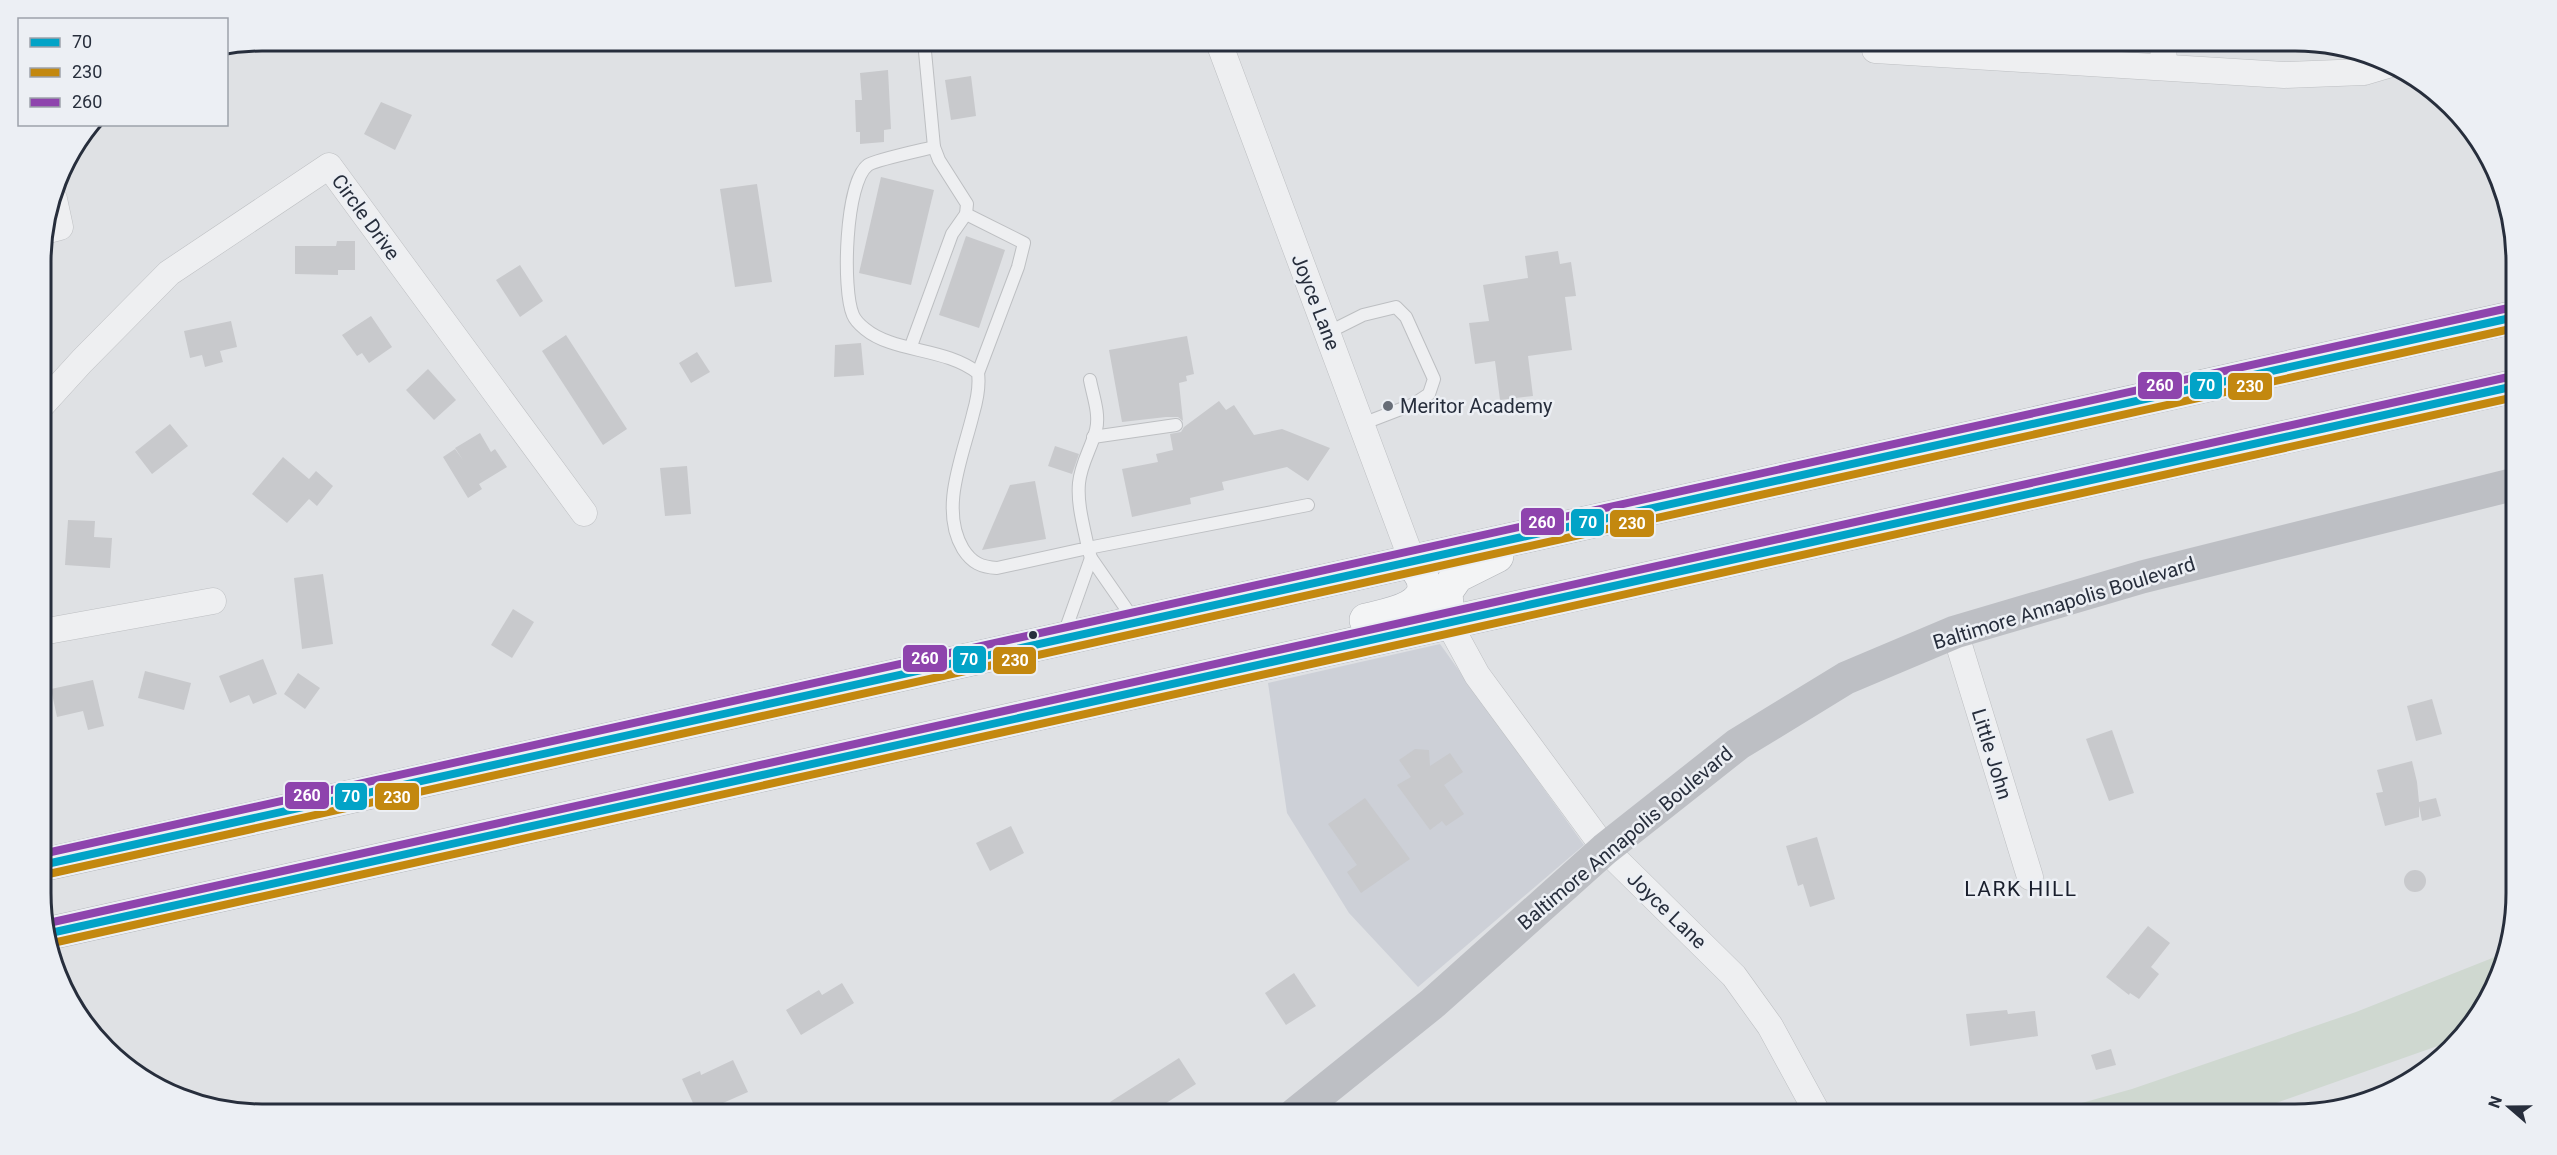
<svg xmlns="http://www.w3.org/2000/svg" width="2557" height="1155" viewBox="0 0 2557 1155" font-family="Roboto,sans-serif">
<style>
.built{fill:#cdd0d7}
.green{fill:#cfd8d0}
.building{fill:#c8c9cc}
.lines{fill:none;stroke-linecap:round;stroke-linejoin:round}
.lane-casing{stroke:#bdbfc2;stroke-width:14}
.street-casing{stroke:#bdbfc2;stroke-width:27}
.highway-casing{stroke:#b1b4b9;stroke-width:34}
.lane{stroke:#eeeff1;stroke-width:12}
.street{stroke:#eeeff1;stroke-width:26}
.secondary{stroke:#bdbfc4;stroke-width:33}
.highway{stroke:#f3f4f5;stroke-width:33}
.bus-1-casing{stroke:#eceff4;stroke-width:12}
.bus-2-casing{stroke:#eceff4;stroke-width:12}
.bus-3-casing{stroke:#eceff4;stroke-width:12}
.bus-1{stroke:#02a3c7;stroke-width:8}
.bus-2{stroke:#c3880f;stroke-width:8}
.bus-3{stroke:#8e44ad;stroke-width:8}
.poi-dot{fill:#676d77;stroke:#eceff4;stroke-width:2}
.bus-dot{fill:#272e3c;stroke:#eceff4;stroke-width:2}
.labels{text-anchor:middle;stroke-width:5;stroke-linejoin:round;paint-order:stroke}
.street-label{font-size:20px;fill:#272e3c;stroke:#eceff4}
.poi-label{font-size:20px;fill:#272e3c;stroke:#eceff4;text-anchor:start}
.neighbourhood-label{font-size:21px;letter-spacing:1.5px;fill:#1a1f2d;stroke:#eceff4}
.rim{fill:none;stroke:#272e3c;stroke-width:3}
.line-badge{stroke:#eceff4;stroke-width:2}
.badge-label{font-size:16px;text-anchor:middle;font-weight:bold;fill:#fff}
</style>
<rect width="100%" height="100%" fill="#dfe1e4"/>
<path class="built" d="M 1440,644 L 1584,845 L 1418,987 L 1349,913 L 1287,813 L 1268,683 Z"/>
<path class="green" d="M 2505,953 L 2500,978 L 2463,1037 L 2245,1114 L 2042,1114 L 2132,1089 L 2356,1012 Z"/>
<g class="building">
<path d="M 888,70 L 891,129 L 884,130 L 884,142 L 860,144 L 860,132 L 856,132 L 855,100 L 862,100 L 860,73 Z"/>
<path d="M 971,76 L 976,116 L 951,120 L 945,80 Z"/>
<path d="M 381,102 L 412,115 L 395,150 L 364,134 Z"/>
<path d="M 881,177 L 934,190 L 911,285 L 859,273 Z"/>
<path d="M 757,184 L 772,282 L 735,287 L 720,189 Z"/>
<path d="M 966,236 L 1005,250 L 979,328 L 939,315 Z"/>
<path d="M 337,241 L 355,241 L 355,270 L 338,270 L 338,275 L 295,274 L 295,246 L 336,246 Z"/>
<path d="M 1558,251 L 1560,264 L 1571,262 L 1576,296 L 1565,297 L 1572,350 L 1528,356 L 1533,396 L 1500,400 L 1495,361 L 1475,364 L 1469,323 L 1489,321 L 1483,285 L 1528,278 L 1525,256 Z"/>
<path d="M 520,265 L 543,301 L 520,317 L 496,280 Z"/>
<path d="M 371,316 L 392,347 L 369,363 L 362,353 L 357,356 L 342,335 Z"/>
<path d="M 231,321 L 237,347 L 220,351 L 223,362 L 205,367 L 202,355 L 190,358 L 184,331 Z"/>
<path d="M 566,335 L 627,429 L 603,445 L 542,351 Z"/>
<path d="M 1187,336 L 1194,374 L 1186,376 L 1187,381 L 1179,383 L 1183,421 L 1178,417 L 1166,417 L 1122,422 L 1109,350 Z"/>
<path d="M 861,343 L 864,375 L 834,377 L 835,345 Z"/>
<path d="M 697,352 L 710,372 L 691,383 L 679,363 Z"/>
<path d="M 428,369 L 456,400 L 434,420 L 406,390 Z"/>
<path d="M 1219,401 L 1226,410 L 1234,405 L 1254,435 L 1282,429 L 1330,448 L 1308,481 L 1287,467 L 1222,482 L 1224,490 L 1190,498 L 1191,504 L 1132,517 L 1122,469 L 1158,462 L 1156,454 L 1173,450 L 1170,434 L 1181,432 L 1184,427 Z"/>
<path d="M 170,424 L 188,446 L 152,474 L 135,452 Z"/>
<path d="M 480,433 L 491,452 L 495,449 L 507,467 L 479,484 L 482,489 L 468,498 L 443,457 L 455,449 L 463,460 L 455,448 Z"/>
<path d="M 1055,446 L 1079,454 L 1072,474 L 1048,466 Z"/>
<path d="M 283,457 L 309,479 L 316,471 L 333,486 L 317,506 L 309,499 L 287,523 L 252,494 Z"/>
<path d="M 687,466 L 691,514 L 665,516 L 660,468 Z"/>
<path d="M 1035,481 L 1046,539 L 982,550 L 1010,485 Z"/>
<path d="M 68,520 L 95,521 L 94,537 L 112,538 L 110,568 L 65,565 Z"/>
<path d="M 323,574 L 333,644 L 302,649 L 294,578 Z"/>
<path d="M 513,609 L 534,622 L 512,658 L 491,645 Z"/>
<path d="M 263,659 L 277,694 L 253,704 L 249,695 L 230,703 L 219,676 Z"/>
<path d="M 145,671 L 191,683 L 184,710 L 138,698 Z"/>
<path d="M 298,673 L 320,688 L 305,709 L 284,694 Z"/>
<path d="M 93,680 L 104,726 L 88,730 L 83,711 L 57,717 L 51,689 Z"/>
<path d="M 2432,699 L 2442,734 L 2416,741 L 2407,706 Z"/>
<path d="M 2112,730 L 2134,793 L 2109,801 L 2086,739 Z"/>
<path d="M 1415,749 L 1429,750 L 1430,766 L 1450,753 L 1463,772 L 1444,785 L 1464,814 L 1446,826 L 1442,821 L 1430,830 L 1397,785 L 1411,777 L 1399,760 Z"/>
<path d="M 2412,761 L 2417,782 L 2419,802 L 2436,798 L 2441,816 L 2422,821 L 2419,806 L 2419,817 L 2385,826 L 2376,793 L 2383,792 L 2377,770 Z"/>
<path d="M 1365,798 L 1410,859 L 1361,893 L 1347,872 L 1357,865 L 1328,824 Z"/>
<path d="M 1011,826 L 1024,853 L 990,871 L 976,843 Z"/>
<path d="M 1817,837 L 1835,899 L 1810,907 L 1803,884 L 1798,886 L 1786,846 Z"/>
<circle cx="2415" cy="881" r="11"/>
<path d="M 2148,926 L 2170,943 L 2151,967 L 2159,974 L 2139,999 L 2130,993 L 2129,995 L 2106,977 Z"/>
<path d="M 1294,973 L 1316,1006 L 1286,1025 L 1265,993 Z"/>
<path d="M 842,983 L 854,1003 L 801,1035 L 786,1010 L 819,990 L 822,995 Z"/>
<path d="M 2007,1010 L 2008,1014 L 2035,1011 L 2038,1036 L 1970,1046 L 1966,1014 Z"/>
<path d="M 2111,1049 L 2116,1065 L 2096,1070 L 2091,1055 Z"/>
<path d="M 1179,1058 L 1196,1084 L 1149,1114 L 1117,1114 L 1110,1102 Z"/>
<path d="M 733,1060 L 748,1092 L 698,1114 L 682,1079 L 700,1071 L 701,1075 Z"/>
</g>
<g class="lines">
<g class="lane-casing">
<g id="lane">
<path d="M 934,147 C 922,150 875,160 868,165 C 845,182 842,290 853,315 C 855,320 860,325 865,329 C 894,353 945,347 978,373 C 980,387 977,400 973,414 C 963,456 939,509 963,549 C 972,563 981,567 997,568 L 1088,548 C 1084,527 1077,505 1079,483 C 1081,463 1091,449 1096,430 C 1100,414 1093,396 1090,380"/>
<path d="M 966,214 L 1024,243 L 1018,267 L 978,373"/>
<path d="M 1327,333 L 1363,315 L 1396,307 L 1406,317 L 1434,379 L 1429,394 L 1414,404 L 1362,424"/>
<path d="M 911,346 L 952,234 L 966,214 L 967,204 L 939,160 L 934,147 L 924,41"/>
<path d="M 1093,437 L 1176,425"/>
<path d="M 1134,620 L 1091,558 L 1088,548 L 1308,505"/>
<path d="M 1064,634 L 1091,558"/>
</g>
</g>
<g class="street-casing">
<g id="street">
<path d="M 1218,40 L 1413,563"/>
<path d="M 2163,40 L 2164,67"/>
<path d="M 1875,50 L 2284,75 L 2364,72 L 2391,64"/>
<path d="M 45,231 L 60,227 L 54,199"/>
<path d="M 41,406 L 82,361 L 169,273 L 329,166 L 584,513"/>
<path d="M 1448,622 L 1477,675 L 1605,849 L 1734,976 L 1770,1026 L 1818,1114"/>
<path d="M 42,632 L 213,601"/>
<path d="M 1955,632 L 2030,877"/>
</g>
</g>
<g class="highway-casing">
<g id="highway">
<path d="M 1366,620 C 1385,615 1431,609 1423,580 C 1421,574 1416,568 1413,563"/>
<path d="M 1448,622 L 1446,592 L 1457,576 L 1497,556"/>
<path d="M 42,865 L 2515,317"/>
<path d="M 46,934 L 2515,386"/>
</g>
</g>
<use href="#lane" class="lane"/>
<use href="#street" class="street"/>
<path class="secondary" d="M 1295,1114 L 1433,1003 L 1605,849 L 1738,744 L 1846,678 L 1955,632 L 2142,577 L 2515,484"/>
<use href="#highway" class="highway"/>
<g class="bus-1-casing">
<g id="bus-1">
<path d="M 42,865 L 2515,317"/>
<path d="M 46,934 L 2515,386"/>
</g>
</g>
<g class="bus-2-casing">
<g id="bus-2">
<path d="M 44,875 L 2515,328"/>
<path d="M 48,944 L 2515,397"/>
</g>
</g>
<g class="bus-3-casing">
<g id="bus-3">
<path d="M 42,854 L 2513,307"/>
<path d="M 44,924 L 2513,376"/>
</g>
</g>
<use href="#bus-1" class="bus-1"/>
<use href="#bus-2" class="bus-2"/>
<use href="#bus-3" class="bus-3"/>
</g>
<circle class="poi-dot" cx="1388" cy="406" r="6"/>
<circle class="bus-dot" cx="1033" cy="635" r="5"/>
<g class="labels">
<g class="street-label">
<text transform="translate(366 217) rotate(54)" y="7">Circle Drive</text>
<text transform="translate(1316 302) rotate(69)" y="7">Joyce Lane</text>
<text transform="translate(2064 603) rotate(-17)" y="7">Baltimore Annapolis Boulevard</text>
<text transform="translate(1992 754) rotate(73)" y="7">Little John</text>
<text transform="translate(1625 838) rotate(-40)" y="7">Baltimore Annapolis Boulevard</text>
<text transform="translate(1667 910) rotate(44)" y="7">Joyce Lane</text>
</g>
<g class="poi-label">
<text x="1400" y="413">Meritor Academy</text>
</g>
<g class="neighbourhood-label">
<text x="2021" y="896">LARK HILL</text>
</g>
</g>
<path d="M0 0H2557V1155H0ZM262 51H2295A211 211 0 0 1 2506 262V893A211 211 0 0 1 2295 1104H262A211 211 0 0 1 51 893V262A211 211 0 0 1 262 51Z" fill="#eceff4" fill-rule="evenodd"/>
<path class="rim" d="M262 51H2295A211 211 0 0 1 2506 262V893A211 211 0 0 1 2295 1104H262A211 211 0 0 1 51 893V262A211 211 0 0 1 262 51Z"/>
<g class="line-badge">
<rect x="2137" y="371" width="46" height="29" rx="6" fill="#8e44ad"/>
<rect x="2189" y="371" width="34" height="29" rx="6" fill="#02a3c7"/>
<rect x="2227" y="372" width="46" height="29" rx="6" fill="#c3880f"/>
<rect x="1520" y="507" width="45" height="29" rx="6" fill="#8e44ad"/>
<rect x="1570" y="508" width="35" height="29" rx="6" fill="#02a3c7"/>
<rect x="1609" y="509" width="46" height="29" rx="6" fill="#c3880f"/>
<rect x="902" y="644" width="46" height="29" rx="6" fill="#8e44ad"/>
<rect x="952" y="645" width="35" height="29" rx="6" fill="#02a3c7"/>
<rect x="992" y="646" width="45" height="29" rx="6" fill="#c3880f"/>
<rect x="284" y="781" width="46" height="29" rx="6" fill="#8e44ad"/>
<rect x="334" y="782" width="34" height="29" rx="6" fill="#02a3c7"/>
<rect x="374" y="782" width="46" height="29" rx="6" fill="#c3880f"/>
</g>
<g class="badge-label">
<text x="2160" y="391">260</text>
<text x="2206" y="391">70</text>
<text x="2250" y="392">230</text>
<text x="1542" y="528">260</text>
<text x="1588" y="528">70</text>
<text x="1632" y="529">230</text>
<text x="925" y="664">260</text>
<text x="969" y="665">70</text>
<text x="1015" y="666">230</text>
<text x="307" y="801">260</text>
<text x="351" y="802">70</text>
<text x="397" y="803">230</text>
</g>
<rect x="18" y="18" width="210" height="108" fill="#eceff4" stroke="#9da2aa" stroke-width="1.5"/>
<rect x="30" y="38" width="30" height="9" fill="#02a3c7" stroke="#9da2aa" stroke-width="1.5"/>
<text x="72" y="48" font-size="18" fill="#272e3c">70</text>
<rect x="30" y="68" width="30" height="9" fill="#c3880f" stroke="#9da2aa" stroke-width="1.5"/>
<text x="72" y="78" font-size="18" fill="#272e3c">230</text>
<rect x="30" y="98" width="30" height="9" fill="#8e44ad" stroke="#9da2aa" stroke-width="1.5"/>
<text x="72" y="108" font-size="18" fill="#272e3c">260</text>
<g transform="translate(2509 1107) rotate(290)" stroke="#eceff4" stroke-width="4.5" paint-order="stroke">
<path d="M0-4.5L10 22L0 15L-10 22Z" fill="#272e3c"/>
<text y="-9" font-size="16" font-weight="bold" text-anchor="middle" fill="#272e3c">N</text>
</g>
</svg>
